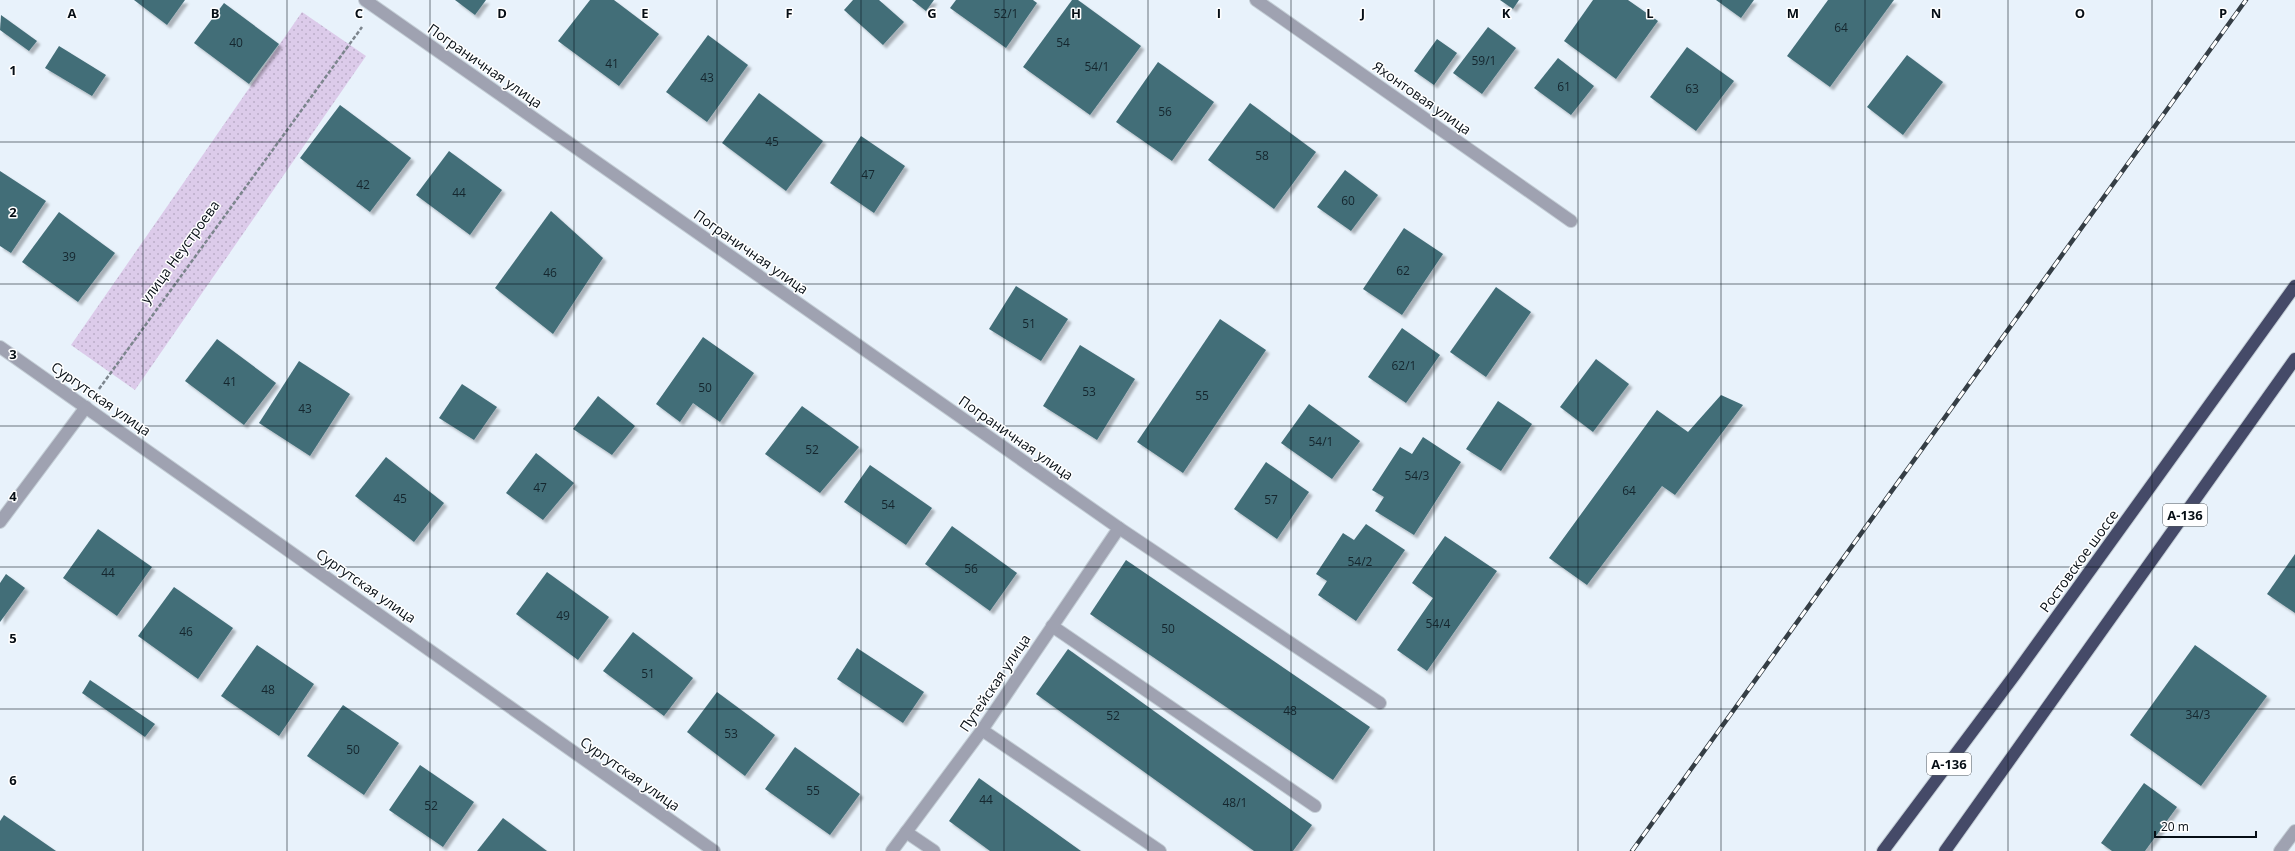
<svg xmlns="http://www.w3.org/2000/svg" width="2295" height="851" viewBox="0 0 2295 851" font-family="'Open Sans',sans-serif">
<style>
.green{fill:url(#green-dots)}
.building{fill:#436e78;filter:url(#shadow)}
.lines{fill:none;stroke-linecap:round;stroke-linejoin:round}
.lane-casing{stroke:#c4ced6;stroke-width:14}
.street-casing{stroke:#c4ced6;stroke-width:14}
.highway-casing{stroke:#c4ced6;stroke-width:14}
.path{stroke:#7c858d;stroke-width:2.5;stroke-dasharray:4 2;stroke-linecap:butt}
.lane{stroke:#9fa2b1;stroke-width:12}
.street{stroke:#9fa2b1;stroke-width:12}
.highway{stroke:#454a68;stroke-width:12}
.rail-casing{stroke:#353e45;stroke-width:4.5}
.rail{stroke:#fff;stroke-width:3;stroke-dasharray:9;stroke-linecap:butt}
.grid{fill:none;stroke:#060e15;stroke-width:1;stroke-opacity:0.55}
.labels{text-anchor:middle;stroke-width:3;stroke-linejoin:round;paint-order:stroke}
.number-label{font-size:12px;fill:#15262e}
.shield{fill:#fff;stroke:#51565b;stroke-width:1}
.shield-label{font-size:13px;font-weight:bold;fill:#060e15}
.street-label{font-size:14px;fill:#060e15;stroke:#fff}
.grid-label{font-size:13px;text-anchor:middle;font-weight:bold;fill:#060e15;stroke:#fff;stroke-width:3;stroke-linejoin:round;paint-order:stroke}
</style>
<defs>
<pattern id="green-dots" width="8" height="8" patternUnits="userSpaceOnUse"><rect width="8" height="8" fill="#dccbea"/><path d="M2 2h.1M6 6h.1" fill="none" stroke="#bbadc8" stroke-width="1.8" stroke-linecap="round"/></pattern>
<filter id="shadow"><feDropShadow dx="3.5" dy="3.5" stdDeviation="1" flood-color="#0004"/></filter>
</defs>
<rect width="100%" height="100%" fill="#e8f2fb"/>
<path class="green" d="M 302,12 L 366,56 L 135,390 L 71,345 Z"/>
<g class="building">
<path d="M 134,0 L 185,0 L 167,25 Z"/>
<path d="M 455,0 L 486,0 L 475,15 Z"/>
<path d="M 590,0 L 614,0 L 659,34 L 619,86 L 558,41 Z"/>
<path d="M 853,0 L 879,0 L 904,22 L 883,45 L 844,10 Z"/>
<path d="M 912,0 L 934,0 L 926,11 Z"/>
<path d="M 956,0 L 1033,0 L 1037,3 L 1006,48 L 950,8 Z"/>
<path d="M 1072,0 L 1078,0 L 1141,46 L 1090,115 L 1023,67 Z"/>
<path d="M 1500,0 L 1519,0 L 1513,9 Z"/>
<path d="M 1593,0 L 1628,0 L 1658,21 L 1616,79 L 1564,41 Z"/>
<path d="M 1716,0 L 1754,0 L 1741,18 Z"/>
<path d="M 1828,0 L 1894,0 L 1830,87 L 1787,56 Z"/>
<path d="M 224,3 L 279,44 L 249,84 L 194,43 Z"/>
<path d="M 1,15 L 37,41 L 29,51 L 0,30 Z"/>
<path d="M 1488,27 L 1516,48 L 1482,94 L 1453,73 Z"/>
<path d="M 708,35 L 748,65 L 707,122 L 666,92 Z"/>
<path d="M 1437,39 L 1457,53 L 1434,85 L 1414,71 Z"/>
<path d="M 59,46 L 106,75 L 92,96 L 45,68 Z"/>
<path d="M 1687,47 L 1734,81 L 1696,131 L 1650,97 Z"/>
<path d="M 1907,55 L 1943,82 L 1903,135 L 1867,107 Z"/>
<path d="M 1558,58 L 1594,86 L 1571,115 L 1534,88 Z"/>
<path d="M 1158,62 L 1214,102 L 1172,161 L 1116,122 Z"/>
<path d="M 759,93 L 823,141 L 786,191 L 722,143 Z"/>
<path d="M 1250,103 L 1316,152 L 1274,209 L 1208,160 Z"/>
<path d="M 340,105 L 411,158 L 370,212 L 300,158 Z"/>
<path d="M 861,136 L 905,166 L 874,213 L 830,183 Z"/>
<path d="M 449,151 L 502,190 L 470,235 L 416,195 Z"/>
<path d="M 1345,170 L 1378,195 L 1351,231 L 1317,207 Z"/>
<path d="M 0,171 L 46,201 L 11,253 L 0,246 Z"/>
<path d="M 551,211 L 603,258 L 553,334 L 495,288 Z"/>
<path d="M 59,212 L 115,253 L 78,302 L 22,262 Z"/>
<path d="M 1404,228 L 1443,254 L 1402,315 L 1363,289 Z"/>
<path d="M 1016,286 L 1068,319 L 1041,361 L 989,329 Z"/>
<path d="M 1496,287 L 1531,312 L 1486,377 L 1450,352 Z"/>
<path d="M 1220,319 L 1266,350 L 1183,473 L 1137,442 Z"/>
<path d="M 1402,328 L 1440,355 L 1406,403 L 1368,377 Z"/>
<path d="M 703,337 L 754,373 L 720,422 L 693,403 L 680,422 L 656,404 Z"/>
<path d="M 217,339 L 276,383 L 244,425 L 185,381 Z"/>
<path d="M 1080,345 L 1135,379 L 1097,440 L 1043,406 Z"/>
<path d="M 1596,359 L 1629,384 L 1593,432 L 1560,407 Z"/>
<path d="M 299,361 L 350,394 L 310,456 L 259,423 Z"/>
<path d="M 462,384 L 497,407 L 474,440 L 439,418 Z"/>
<path d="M 1721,395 L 1743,405 L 1675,495 L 1662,486 L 1587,585 L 1549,558 L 1657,410 L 1688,432 Z"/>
<path d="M 598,396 L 635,426 L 612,455 L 573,429 Z"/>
<path d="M 1498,401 L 1532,424 L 1501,471 L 1466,449 Z"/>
<path d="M 1309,404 L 1360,441 L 1332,479 L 1281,443 Z"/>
<path d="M 802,406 L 859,447 L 820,493 L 765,454 Z"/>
<path d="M 1423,437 L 1461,462 L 1414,535 L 1375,511 L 1384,497 L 1372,490 L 1400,447 L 1412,454 Z"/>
<path d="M 536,453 L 574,483 L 543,520 L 506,493 Z"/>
<path d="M 386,457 L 444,503 L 414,542 L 355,496 Z"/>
<path d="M 1266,462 L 1309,492 L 1277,539 L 1234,509 Z"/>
<path d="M 870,465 L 932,508 L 906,545 L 844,502 Z"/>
<path d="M 1366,524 L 1405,550 L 1356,621 L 1318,595 L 1327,581 L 1316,574 L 1343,533 L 1354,540 Z"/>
<path d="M 952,526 L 1017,573 L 990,611 L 925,564 Z"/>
<path d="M 98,529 L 152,567 L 117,616 L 63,578 Z"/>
<path d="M 1445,536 L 1497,571 L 1427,671 L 1397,650 L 1433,598 L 1412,583 Z"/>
<path d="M 2295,554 L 2295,613 L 2267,594 Z"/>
<path d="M 1126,560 L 1370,727 L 1333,780 L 1090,614 Z"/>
<path d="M 547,572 L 609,617 L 578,660 L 516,614 Z"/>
<path d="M 6,574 L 25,588 L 0,622 L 0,583 Z"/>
<path d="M 174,587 L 233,628 L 198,679 L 138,636 Z"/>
<path d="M 633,632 L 693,678 L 664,716 L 603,671 Z"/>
<path d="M 257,645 L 314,684 L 279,736 L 221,696 Z"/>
<path d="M 2195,645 L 2267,696 L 2201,786 L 2130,735 Z"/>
<path d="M 857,648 L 924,692 L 903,723 L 837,679 Z"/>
<path d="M 1068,649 L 1312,825 L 1293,851 L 1254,851 L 1036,694 Z"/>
<path d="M 90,680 L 155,724 L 145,737 L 82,693 Z"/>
<path d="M 717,692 L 775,735 L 745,776 L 687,732 Z"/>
<path d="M 343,705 L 399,743 L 364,795 L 307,756 Z"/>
<path d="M 795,747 L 860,794 L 830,835 L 765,789 Z"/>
<path d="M 420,765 L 474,802 L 443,847 L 389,810 Z"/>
<path d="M 979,778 L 1081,851 L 990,851 L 949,821 Z"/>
<path d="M 2144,783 L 2177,807 L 2145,851 L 2112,851 L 2101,843 Z"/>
<path d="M 4,815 L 56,851 L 0,851 L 0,821 Z"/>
<path d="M 503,818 L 547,851 L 477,851 Z"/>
</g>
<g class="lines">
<g class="lane-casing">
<g id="lane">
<path d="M 1119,528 L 1380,703"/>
<path d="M 1052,626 L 1315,806"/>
<path d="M 982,730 L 1160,851"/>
<path d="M 906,832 L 934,851"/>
</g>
</g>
<g class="street-casing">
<g id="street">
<path d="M 365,0 L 1119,528 L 982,730 L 892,851"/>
<path d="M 1256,0 L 1571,221"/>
<path d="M 0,347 L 714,851"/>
<path d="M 0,522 L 86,407"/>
<path d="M 2280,851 L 2295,831"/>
</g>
</g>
<g class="highway-casing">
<g id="highway">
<path d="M 1883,851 L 2014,676 L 2295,286"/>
<path d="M 1945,851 L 2295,359"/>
</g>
</g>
<path class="path" d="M 99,389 L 362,27"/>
<use href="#lane" class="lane"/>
<use href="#street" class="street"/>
<use href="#highway" class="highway"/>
<g class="rail-casing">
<path id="rail" d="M 1632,851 L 2246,0"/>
</g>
<use href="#rail" class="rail"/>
</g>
<path class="grid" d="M 143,0 L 143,851M 287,0 L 287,851M 430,0 L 430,851M 574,0 L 574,851M 717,0 L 717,851M 861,0 L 861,851M 1004,0 L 1004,851M 1148,0 L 1148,851M 1291,0 L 1291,851M 1434,0 L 1434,851M 1578,0 L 1578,851M 1721,0 L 1721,851M 1865,0 L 1865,851M 2008,0 L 2008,851M 2152,0 L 2152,851M 0,142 L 2295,142M 0,284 L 2295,284M 0,426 L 2295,426M 0,567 L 2295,567M 0,709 L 2295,709"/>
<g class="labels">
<g class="number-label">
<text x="1006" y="18">52/1</text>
<text x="1841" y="32">64</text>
<text x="236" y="47">40</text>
<text x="1063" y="47">54</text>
<text x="1484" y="65">59/1</text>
<text x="612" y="68">41</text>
<text x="1097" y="71">54/1</text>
<text x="707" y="82">43</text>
<text x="1564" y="91">61</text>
<text x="1692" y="93">63</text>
<text x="1165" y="116">56</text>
<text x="772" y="146">45</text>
<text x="1262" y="160">58</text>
<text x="868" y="179">47</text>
<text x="363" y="189">42</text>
<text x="459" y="197">44</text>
<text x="1348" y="205">60</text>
<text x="69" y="261">39</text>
<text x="1403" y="275">62</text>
<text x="550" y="277">46</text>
<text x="1029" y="328">51</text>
<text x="1404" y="370">62/1</text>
<text x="230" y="386">41</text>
<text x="705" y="392">50</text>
<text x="1089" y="396">53</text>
<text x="1202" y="400">55</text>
<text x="305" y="413">43</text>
<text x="1321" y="446">54/1</text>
<text x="812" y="454">52</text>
<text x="1417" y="480">54/3</text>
<text x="540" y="492">47</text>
<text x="1629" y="495">64</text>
<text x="400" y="503">45</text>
<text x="1271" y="504">57</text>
<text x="888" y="509">54</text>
<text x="1360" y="566">54/2</text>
<text x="971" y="573">56</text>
<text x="108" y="577">44</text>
<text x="563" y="620">49</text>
<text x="1438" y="628">54/4</text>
<text x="1168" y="633">50</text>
<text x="186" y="636">46</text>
<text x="648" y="678">51</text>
<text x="268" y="694">48</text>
<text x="1290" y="715">48</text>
<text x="2198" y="719">34/3</text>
<text x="1113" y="720">52</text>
<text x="731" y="738">53</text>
<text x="353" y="754">50</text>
<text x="813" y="795">55</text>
<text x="986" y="804">44</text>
<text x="1235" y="807">48/1</text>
<text x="431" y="810">52</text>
</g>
<g class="shield">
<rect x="2163" y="504" width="44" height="22" rx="3"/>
<rect x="1927" y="753" width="44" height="22" rx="3"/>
</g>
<g class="shield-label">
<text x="2185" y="520">А-136</text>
<text x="1949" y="769">А-136</text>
</g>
<g class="street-label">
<text transform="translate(485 66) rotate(35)" y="5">Пограничная улица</text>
<text transform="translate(1422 98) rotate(35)" y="5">Яхонтовая улица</text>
<text transform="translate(180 252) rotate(-54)" y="5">улица Неустроева</text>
<text transform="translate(751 252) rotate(35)" y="5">Пограничная улица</text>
<text transform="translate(101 399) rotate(35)" y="5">Сургутская улица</text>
<text transform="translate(1016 438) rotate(35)" y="5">Пограничная улица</text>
<text transform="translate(2079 561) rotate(-54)" y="5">Ростовское шоссе</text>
<text transform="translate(366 586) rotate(35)" y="5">Сургутская улица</text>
<text transform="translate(995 683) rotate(-56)" y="5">Путейская улица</text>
<text transform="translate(630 774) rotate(35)" y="5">Сургутская улица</text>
</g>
</g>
<g class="grid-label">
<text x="72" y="18">A</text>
<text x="215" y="18">B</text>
<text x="359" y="18">C</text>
<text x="502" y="18">D</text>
<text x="645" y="18">E</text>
<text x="789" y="18">F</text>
<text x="932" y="18">G</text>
<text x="1076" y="18">H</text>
<text x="1219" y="18">I</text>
<text x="1363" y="18">J</text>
<text x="1506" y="18">K</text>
<text x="1650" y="18">L</text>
<text x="1793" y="18">M</text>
<text x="1936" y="18">N</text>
<text x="2080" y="18">O</text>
<text x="2223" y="18">P</text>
<text x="13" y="75">1</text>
<text x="13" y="217">2</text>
<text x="13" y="359">3</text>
<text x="13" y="501">4</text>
<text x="13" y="643">5</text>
<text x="13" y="785">6</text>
</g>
<path d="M2155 831v6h101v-6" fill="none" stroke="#060e15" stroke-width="2"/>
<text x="2161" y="831" font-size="12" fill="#060e15" stroke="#ffffff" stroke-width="3" paint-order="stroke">20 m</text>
</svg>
